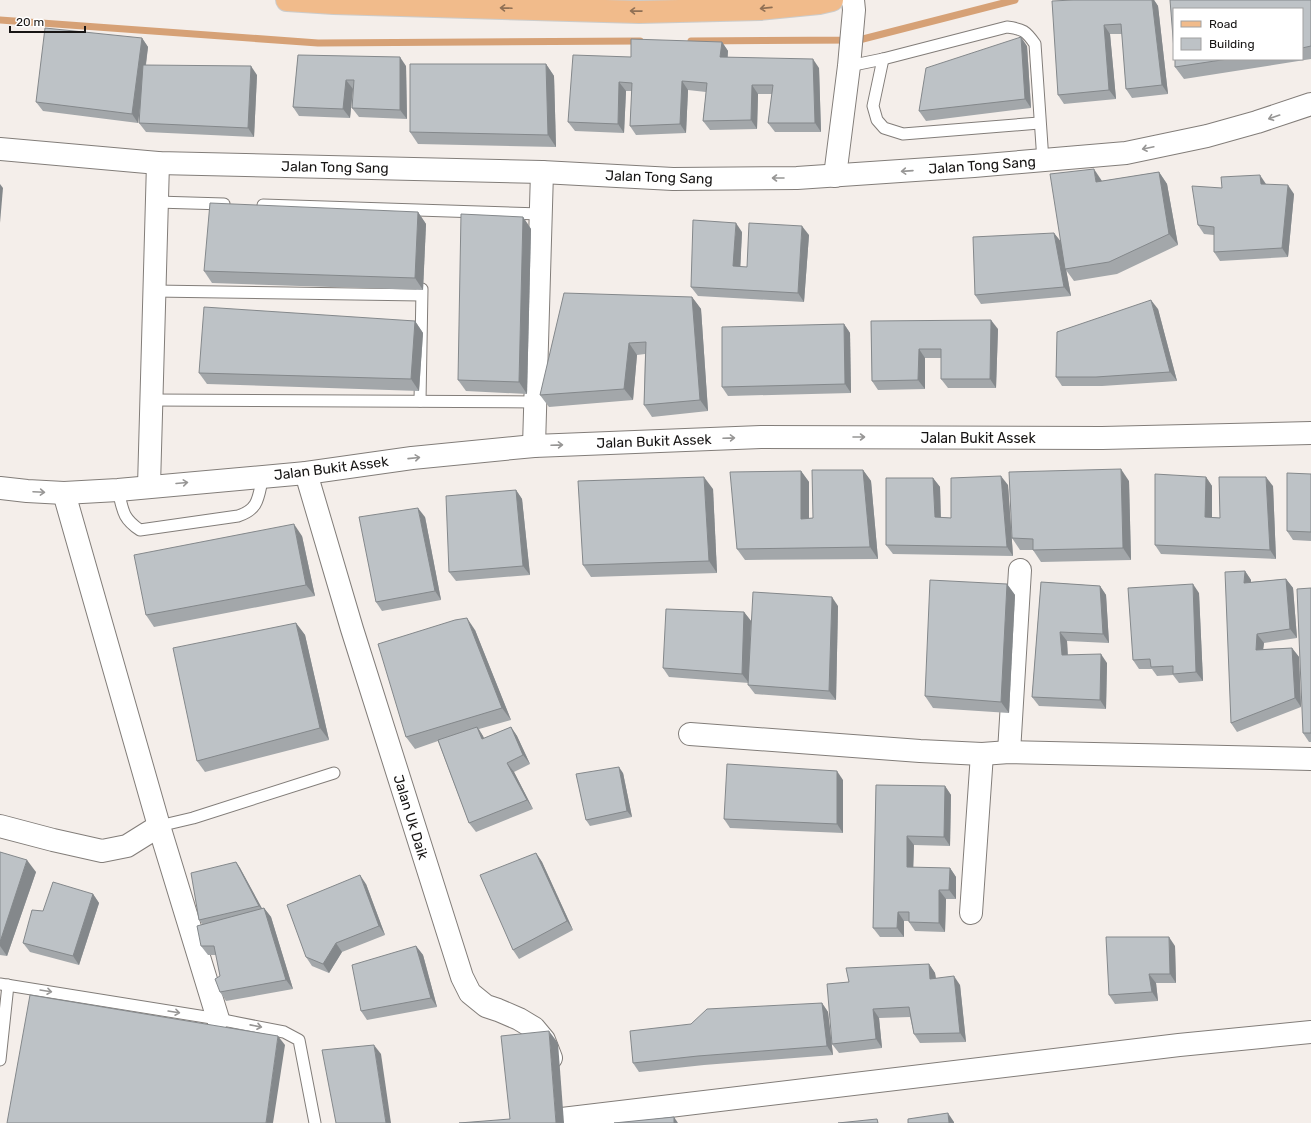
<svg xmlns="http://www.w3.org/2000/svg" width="1311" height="1123" viewBox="0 0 1311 1123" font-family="Rubik,sans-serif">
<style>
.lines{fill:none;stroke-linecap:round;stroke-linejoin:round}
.stream{stroke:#d6a176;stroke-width:7}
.service-casing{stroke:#827d79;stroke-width:13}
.minor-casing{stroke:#827d79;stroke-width:24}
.primary-casing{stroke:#cccccb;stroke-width:24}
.service{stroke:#fff;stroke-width:11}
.minor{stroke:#fff;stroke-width:22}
.primary{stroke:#f1bb8b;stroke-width:22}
.wall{fill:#a3a7aa}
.shaded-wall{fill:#84888b}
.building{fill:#bdc2c6;stroke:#84888b}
.oneway{stroke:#8f7055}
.oneway2{stroke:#979695}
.labels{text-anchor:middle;stroke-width:3.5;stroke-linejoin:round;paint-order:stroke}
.street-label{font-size:14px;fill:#171514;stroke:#fff}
</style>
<rect width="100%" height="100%" fill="#f4eeea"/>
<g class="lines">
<g class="stream">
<path d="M 0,20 L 318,43 L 640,41"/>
<path d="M 691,41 L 859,40 L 1015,0"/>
</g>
<g class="service-casing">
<g id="service">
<path d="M 883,59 L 873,106 L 877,120 L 884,128 L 903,134 L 1039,123"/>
<path d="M 849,66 L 883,59 L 1007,27 C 1023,29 1026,31 1035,44 L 1043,161"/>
<path d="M 157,202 L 224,204"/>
<path d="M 263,205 L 541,214"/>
<path d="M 154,291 L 421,295"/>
<path d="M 151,400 L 536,402"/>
<path d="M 420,401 L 422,289"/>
<path d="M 118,490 C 123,510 122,518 140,530 L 238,516 C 260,509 258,496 263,476"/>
<path d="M 159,826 L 193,818 L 334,773"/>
<path d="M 0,984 L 218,1019 L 284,1032 L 299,1040 L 315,1123"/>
<path d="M 0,1060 L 8,985"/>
</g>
</g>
<g class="minor-casing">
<g id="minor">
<path d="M 0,149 L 158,163 L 542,172 L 673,179 L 797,178 L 974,166 L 1126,153 L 1207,136 L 1257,122 L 1311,104"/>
<path d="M 835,176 L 849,66 L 854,10 L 853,0"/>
<path d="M 534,446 L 542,172"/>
<path d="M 306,473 L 352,629 L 462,977 L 470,993 L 486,1006 L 498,1010 L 519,1019 L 534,1028 L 544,1040 L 551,1058"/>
<path d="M 149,486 L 158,163"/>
<path d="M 0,488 L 27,491 L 64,493 L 118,490 L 306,473 L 412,458 L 534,446 L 761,437 L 1102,438 L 1311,433"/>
<path d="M 64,493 L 159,826 L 218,1019"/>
<path d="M 690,734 L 920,751 L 982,754 L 1009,752 L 1311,759"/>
<path d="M 1009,752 L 1020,570"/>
<path d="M 0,826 L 53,840 L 102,851 L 127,846 L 159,826"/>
<path d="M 971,913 L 982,754"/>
<path d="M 562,1119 L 1179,1045 L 1311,1032"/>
</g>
</g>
<g class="primary-casing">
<path id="primary" d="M 287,0 L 334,3 L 639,12 L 760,9 L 819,3 L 832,0"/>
</g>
<use href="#service" class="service"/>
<use href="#minor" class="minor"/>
<use href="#primary" class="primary"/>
</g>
<g class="wall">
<path d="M 1073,0 L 1154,0 L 1158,6 L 1168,94 L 1132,98 L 1126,89 L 1122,34 L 1110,34 L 1116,99 L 1064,104 L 1058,95 Z"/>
<path d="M 1311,0 L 1311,59 L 1184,79 L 1175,67 L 1175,59 L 1302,59 L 1302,9 Z"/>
<path d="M 142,38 L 148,47 L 146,65 L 257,75 L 254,137 L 146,132 L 139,123 L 140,104 L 138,123 L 43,111 L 36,102 Z"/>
<path d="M 722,42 L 728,51 L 728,57 L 819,68 L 821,132 L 775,132 L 768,123 L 772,94 L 758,94 L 757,129 L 710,130 L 703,121 L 706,92 L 688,90 L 686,133 L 636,135 L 630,126 L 632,91 L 626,91 L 624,133 L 575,131 L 568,122 L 631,57 Z"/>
<path d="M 1027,46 L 1031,108 L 926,121 L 919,111 Z"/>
<path d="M 298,55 L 406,66 L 407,119 L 359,117 L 352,108 L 354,89 L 353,89 L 350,118 L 299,116 L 293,107 Z"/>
<path d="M 546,64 L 554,76 L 556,147 L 418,144 L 410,132 Z"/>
<path d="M 1159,172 L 1167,184 L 1178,245 L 1117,274 L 1074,281 L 1066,270 L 1071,296 L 981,304 L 975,295 L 1054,233 L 1061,242 L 1102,181 Z"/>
<path d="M 1266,184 L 1294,194 L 1288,257 L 1220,261 L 1214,252 L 1214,235 L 1204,234 L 1198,225 L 1222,188 Z"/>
<path d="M 418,212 L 426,224 L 423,290 L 212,283 L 204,271 Z"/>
<path d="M 523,217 L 531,229 L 527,394 L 466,391 L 458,380 Z"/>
<path d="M 742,232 L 740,267 L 747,267 L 809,235 L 804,302 L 698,296 L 691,287 Z"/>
<path d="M 692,297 L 701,309 L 708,411 L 652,417 L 644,405 L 645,354 L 637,355 L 633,400 L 549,407 L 540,395 Z"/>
<path d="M 1158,309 L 1177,381 L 1102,386 L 1062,386 L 1056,377 Z"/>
<path d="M 415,321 L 423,333 L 419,391 L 207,384 L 199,373 Z"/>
<path d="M 871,321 L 998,329 L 996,388 L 948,388 L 941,379 L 941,358 L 925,358 L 925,389 L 878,390 L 872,381 Z"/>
<path d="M 844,324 L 850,333 L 851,393 L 728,396 L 722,387 Z"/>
<path d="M 863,470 L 871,481 L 878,559 L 745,560 L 737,549 L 801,471 L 809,482 L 809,518 L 813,518 Z"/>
<path d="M 1311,474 L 1311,541 L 1293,540 L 1287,531 Z"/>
<path d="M 1206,477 L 1212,486 L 1212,517 L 1220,518 L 1273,486 L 1276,559 L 1161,554 L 1155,545 Z"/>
<path d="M 933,478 L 940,487 L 941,517 L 951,518 L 1008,485 L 1013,556 L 893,554 L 886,545 Z"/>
<path d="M 1129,481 L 1131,560 L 1041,562 L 1033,550 L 1020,550 L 1012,538 Z"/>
<path d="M 713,489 L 717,573 L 591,577 L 583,565 Z"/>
<path d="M 516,490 L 522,499 L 530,575 L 456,581 L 449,572 Z"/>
<path d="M 425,517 L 441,600 L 382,611 L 376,602 Z"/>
<path d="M 302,536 L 315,596 L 154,627 L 146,615 Z"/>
<path d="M 1245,571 L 1251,580 L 1251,582 L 1286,579 L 1293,588 L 1297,638 L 1264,643 L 1263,649 L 1292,648 L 1299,657 L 1301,707 L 1237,732 L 1231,723 Z"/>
<path d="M 1041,582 L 1100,586 L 1106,595 L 1109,643 L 1067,641 L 1068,655 L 1107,663 L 1106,709 L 1039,706 L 1032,697 Z"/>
<path d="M 1007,584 L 1015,595 L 1009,713 L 933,708 L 925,696 Z"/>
<path d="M 1311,588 L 1311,742 L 1309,742 L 1303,733 Z"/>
<path d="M 1199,593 L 1203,681 L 1179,683 L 1173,675 L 1157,676 L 1152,669 L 1139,669 L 1133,660 Z"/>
<path d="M 838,606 L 836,700 L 755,694 L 748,685 L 749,683 L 669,677 L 663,668 L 744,612 L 751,621 L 749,672 Z"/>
<path d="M 296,623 L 305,635 L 329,740 L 205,772 L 197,761 Z"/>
<path d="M 475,630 L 511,720 L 479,729 L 484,738 L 511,727 L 517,736 L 530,764 L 514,772 L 533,809 L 476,832 L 469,823 L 438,741 L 415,749 L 406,737 Z"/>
<path d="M 623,773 L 632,817 L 590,826 L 586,820 Z"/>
<path d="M 843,780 L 843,833 L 730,828 L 724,819 Z"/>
<path d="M 876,785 L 945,786 L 951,795 L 950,846 L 914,845 L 913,868 L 950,868 L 956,877 L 956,899 L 946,899 L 945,932 L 915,931 L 909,922 L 909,921 L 904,921 L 904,937 L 880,937 L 873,928 Z"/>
<path d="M 0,852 L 36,872 L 7,956 L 0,955 Z"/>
<path d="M 536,853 L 542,862 L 573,930 L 519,959 L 513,950 Z"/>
<path d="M 236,862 L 240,868 L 262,909 L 264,908 L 271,917 L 293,989 L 226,1001 L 220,992 L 220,976 L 216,955 L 208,955 L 201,946 L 203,925 L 199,920 Z"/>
<path d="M 366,884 L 385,935 L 342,952 L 329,973 L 312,966 L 306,957 Z"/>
<path d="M 93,894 L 99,903 L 79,965 L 30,952 L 23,943 L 43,911 Z"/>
<path d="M 416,946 L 423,955 L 437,1007 L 367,1020 L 361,1011 Z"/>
<path d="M 1175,946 L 1176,983 L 1156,983 L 1158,1001 L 1115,1004 L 1109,995 Z"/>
<path d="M 929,964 L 935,973 L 936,978 L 960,985 L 966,1042 L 920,1043 L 914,1034 L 910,1017 L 879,1018 L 882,1048 L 839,1053 L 832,1044 L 849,982 Z"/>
<path d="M 822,1003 L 828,1012 L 833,1055 L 704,1065 L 639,1072 L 633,1063 L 691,1024 Z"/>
</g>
<g class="shaded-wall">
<path d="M 1152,0 L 1154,0 L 1158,6 L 1168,94 L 1162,85 Z"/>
<path d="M 1104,25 L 1110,34 L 1116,99 L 1109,90 Z"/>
<path d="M 1021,37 L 1027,46 L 1031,108 L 1025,99 Z"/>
<path d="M 142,38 L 148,47 L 138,123 L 132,114 Z"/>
<path d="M 722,42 L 728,51 L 726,66 L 720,57 Z"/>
<path d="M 400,57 L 406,66 L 407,119 L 400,110 Z"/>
<path d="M 813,59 L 819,68 L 821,132 L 815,123 Z"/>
<path d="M 546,64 L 554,76 L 556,147 L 548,135 Z"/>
<path d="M 251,66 L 257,75 L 254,137 L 248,128 Z"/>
<path d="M 346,80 L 353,89 L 350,118 L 343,109 Z"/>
<path d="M 682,81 L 688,90 L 686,133 L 680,124 Z"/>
<path d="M 619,82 L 626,91 L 624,133 L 618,124 Z"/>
<path d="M 752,85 L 758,94 L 757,129 L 751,120 Z"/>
<path d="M 1094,169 L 1102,181 L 1105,194 L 1096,182 Z"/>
<path d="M 1159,172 L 1167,184 L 1178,245 L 1169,234 Z"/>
<path d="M 1260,175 L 1266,184 L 1261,184 Z"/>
<path d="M 0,184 L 3,188 L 0,223 Z"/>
<path d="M 1288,185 L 1294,194 L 1288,257 L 1282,248 Z"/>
<path d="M 418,212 L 426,224 L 423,290 L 415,278 Z"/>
<path d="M 523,217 L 531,229 L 527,394 L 519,382 Z"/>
<path d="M 736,223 L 742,232 L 740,275 L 733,266 Z"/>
<path d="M 802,226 L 809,235 L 804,302 L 798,293 Z"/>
<path d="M 1054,233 L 1061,242 L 1071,296 L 1064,287 Z"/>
<path d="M 692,297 L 701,309 L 708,411 L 700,400 Z"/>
<path d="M 1151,300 L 1158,309 L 1177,381 L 1170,372 Z"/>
<path d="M 991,320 L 998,329 L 996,388 L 990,379 Z"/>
<path d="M 415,321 L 423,333 L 419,391 L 411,379 Z"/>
<path d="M 844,324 L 850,333 L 851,393 L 845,384 Z"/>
<path d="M 629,343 L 637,355 L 633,400 L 624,389 Z"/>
<path d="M 919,349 L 925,358 L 925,389 L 918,380 Z"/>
<path d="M 1121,469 L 1129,481 L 1131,560 L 1123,548 Z"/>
<path d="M 863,470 L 871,481 L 878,559 L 870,547 Z"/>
<path d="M 801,471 L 809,482 L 809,530 L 801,519 Z"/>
<path d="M 1001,476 L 1008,485 L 1013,556 L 1007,547 Z"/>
<path d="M 704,477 L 713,489 L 717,573 L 709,561 Z"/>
<path d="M 1206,477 L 1212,486 L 1212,526 L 1205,517 Z"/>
<path d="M 1266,477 L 1273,486 L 1276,559 L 1270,550 Z"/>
<path d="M 933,478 L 940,487 L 941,526 L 935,517 Z"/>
<path d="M 516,490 L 522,499 L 530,575 L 523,566 Z"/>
<path d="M 418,508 L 425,517 L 441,600 L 435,591 Z"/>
<path d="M 294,524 L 302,536 L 315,596 L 306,585 Z"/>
<path d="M 1245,571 L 1251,580 L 1250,592 L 1244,583 Z"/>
<path d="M 1286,579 L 1293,588 L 1297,638 L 1290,629 Z"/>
<path d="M 1007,584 L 1015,595 L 1009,713 L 1001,702 Z"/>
<path d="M 1193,584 L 1199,593 L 1203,681 L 1196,672 Z"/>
<path d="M 1100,586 L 1106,595 L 1109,643 L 1103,634 Z"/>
<path d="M 832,597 L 838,606 L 836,700 L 829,691 Z"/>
<path d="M 744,612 L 751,621 L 749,683 L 742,674 Z"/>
<path d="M 467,618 L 475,630 L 511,720 L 502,708 Z"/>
<path d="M 296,623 L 305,635 L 329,740 L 320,728 Z"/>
<path d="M 1060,632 L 1067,641 L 1068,664 L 1062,655 Z"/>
<path d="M 1257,634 L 1264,643 L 1262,659 L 1256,650 Z"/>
<path d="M 1292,648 L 1299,657 L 1301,707 L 1295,698 Z"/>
<path d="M 1101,654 L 1107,663 L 1106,709 L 1100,700 Z"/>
<path d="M 477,727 L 483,736 L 488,748 L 482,739 Z"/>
<path d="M 511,727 L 517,736 L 530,764 L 523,755 Z"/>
<path d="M 507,763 L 514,772 L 533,809 L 527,800 Z"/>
<path d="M 619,767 L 623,773 L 632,817 L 627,811 Z"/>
<path d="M 837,771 L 843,780 L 843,833 L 837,824 Z"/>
<path d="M 945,786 L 951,795 L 950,846 L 944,837 Z"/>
<path d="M 907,836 L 914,845 L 913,876 L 907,867 Z"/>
<path d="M 536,853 L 542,862 L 573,930 L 567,921 Z"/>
<path d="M 27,860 L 36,872 L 7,956 L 0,946 L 0,942 Z"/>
<path d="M 236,862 L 240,868 L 264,912 L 259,906 Z"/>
<path d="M 950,868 L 956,877 L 956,899 L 949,890 Z"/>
<path d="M 360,875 L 366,884 L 385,935 L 379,926 Z"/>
<path d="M 939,890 L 946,899 L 945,932 L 939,923 Z"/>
<path d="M 93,894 L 99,903 L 79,965 L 73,956 Z"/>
<path d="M 264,908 L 271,917 L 293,989 L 286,980 Z"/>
<path d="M 898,912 L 904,921 L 904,937 L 897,928 Z"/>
<path d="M 1169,937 L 1175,946 L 1176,983 L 1170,974 Z"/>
<path d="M 336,943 L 342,952 L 329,973 L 323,964 Z"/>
<path d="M 416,946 L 423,955 L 437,1007 L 431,998 Z"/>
<path d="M 929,964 L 935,973 L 937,988 L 930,979 Z"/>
<path d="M 1149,974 L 1156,983 L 1158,1001 L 1152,992 Z"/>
<path d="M 954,976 L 960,985 L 966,1042 L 960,1033 Z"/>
<path d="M 822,1003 L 828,1012 L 833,1055 L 827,1046 Z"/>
<path d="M 873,1009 L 879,1018 L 882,1048 L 876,1039 Z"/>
<path d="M 549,1031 L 558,1043 L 564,1123 L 556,1123 Z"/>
<path d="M 278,1036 L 285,1045 L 273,1123 L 266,1123 Z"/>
<path d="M 374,1045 L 381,1054 L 391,1123 L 386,1123 Z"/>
<path d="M 948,1113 L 954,1122 L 954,1123 L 949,1123 Z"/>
<path d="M 674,1117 L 678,1123 L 674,1123 Z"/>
</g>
<g class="building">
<path d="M 1073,0 L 1152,0 L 1162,85 L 1126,89 L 1121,24 L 1104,25 L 1109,90 L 1058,95 L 1052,1 Z"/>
<path d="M 1170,0 L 1311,0 L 1311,46 L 1302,48 L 1302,9 L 1174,9 L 1174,50 Z"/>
<path d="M 45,28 L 142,38 L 132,114 L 36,102 Z"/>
<path d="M 1021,37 L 1025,99 L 919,111 L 926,68 Z"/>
<path d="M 631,39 L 722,42 L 720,57 L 813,59 L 815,123 L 768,123 L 773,85 L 752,85 L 751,120 L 703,121 L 707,83 L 682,81 L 680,124 L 630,126 L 632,83 L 619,82 L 618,124 L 568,122 L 573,55 L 631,57 Z"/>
<path d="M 298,55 L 400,57 L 400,110 L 352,108 L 354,80 L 346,80 L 343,109 L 293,107 Z"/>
<path d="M 1175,59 L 1228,59 L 1175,67 Z"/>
<path d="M 410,64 L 546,64 L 548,135 L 410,132 Z"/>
<path d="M 143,65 L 251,66 L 248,128 L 139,123 Z"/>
<path d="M 1094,169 L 1096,182 L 1159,172 L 1169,234 L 1109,262 L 1065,269 L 1050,174 Z"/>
<path d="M 1260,175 L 1261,184 L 1288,185 L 1282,248 L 1214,252 L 1214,227 L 1198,225 L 1192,186 L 1222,188 L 1221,177 Z"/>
<path d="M 210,203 L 418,212 L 415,278 L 204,271 Z"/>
<path d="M 461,214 L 523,217 L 519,382 L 458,380 Z"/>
<path d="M 693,220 L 736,223 L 733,266 L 747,267 L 749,223 L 802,226 L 798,293 L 691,287 Z"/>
<path d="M 1054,233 L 1064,287 L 975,295 L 973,237 Z"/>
<path d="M 564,293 L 692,297 L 700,400 L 644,405 L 646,342 L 629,343 L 624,389 L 540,395 Z"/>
<path d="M 1151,300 L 1170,372 L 1096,377 L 1056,377 L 1057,332 Z"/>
<path d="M 204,307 L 415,321 L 411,379 L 199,373 Z"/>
<path d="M 991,320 L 990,379 L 941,379 L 941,349 L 919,349 L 918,380 L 872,381 L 871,321 Z"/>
<path d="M 844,324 L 845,384 L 722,387 L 722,327 Z"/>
<path d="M 1121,469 L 1123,548 L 1033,550 L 1033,539 L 1012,538 L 1009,472 Z"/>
<path d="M 812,470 L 863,470 L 870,547 L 737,549 L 730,472 L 801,471 L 801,519 L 813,518 Z"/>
<path d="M 1287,473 L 1311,474 L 1311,532 L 1287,531 Z"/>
<path d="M 1155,474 L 1206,477 L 1205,517 L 1220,518 L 1219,477 L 1266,477 L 1270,550 L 1155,545 Z"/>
<path d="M 1001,476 L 1007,547 L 886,545 L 886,478 L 933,478 L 935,517 L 951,518 L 951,478 Z"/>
<path d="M 704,477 L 709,561 L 583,565 L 578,481 Z"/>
<path d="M 516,490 L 523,566 L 449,572 L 446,496 Z"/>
<path d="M 418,508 L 435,591 L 376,602 L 359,517 Z"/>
<path d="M 294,524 L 306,585 L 146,615 L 134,555 Z"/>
<path d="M 1245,571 L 1244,583 L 1286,579 L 1290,629 L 1257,634 L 1256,650 L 1292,648 L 1295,698 L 1231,723 L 1225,572 Z"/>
<path d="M 930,580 L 1007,584 L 1001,702 L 925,696 Z"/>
<path d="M 1041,582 L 1100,586 L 1103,634 L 1060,632 L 1062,655 L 1101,654 L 1100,700 L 1032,697 Z"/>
<path d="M 1193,584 L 1196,672 L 1173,674 L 1173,666 L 1151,667 L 1150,659 L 1133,660 L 1128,588 Z"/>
<path d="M 1311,588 L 1311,733 L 1303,733 L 1297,589 Z"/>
<path d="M 753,592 L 832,597 L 829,691 L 748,685 Z"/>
<path d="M 666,609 L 744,612 L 742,674 L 663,668 Z"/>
<path d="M 467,618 L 502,708 L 406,737 L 378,644 L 455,620 Z"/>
<path d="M 296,623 L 320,728 L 197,761 L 173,648 Z"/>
<path d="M 477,727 L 482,739 L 511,727 L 523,755 L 507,763 L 527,800 L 469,823 L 438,740 Z"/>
<path d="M 727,764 L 837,771 L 837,824 L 724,819 Z"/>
<path d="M 619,767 L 627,811 L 586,820 L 576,774 Z"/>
<path d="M 876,785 L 945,786 L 944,837 L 907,836 L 907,867 L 950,868 L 949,890 L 939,890 L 939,923 L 909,922 L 909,912 L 898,912 L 897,928 L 873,928 Z"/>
<path d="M 0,852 L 27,860 L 0,942 Z"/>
<path d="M 536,853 L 567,921 L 513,950 L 480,875 Z"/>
<path d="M 236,862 L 259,906 L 199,920 L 191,873 Z"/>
<path d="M 360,875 L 379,926 L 336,943 L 323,964 L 306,957 L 287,905 Z"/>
<path d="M 53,882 L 93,894 L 73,956 L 23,943 L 32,910 L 43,911 Z"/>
<path d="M 264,908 L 286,980 L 220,992 L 215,979 L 220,976 L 214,946 L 201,946 L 197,926 Z"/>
<path d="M 1106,937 L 1169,937 L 1170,974 L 1149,974 L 1152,992 L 1109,995 Z"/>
<path d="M 416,946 L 431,998 L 361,1011 L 352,965 Z"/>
<path d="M 929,964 L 930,979 L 954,976 L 960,1033 L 914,1034 L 909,1007 L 873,1009 L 876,1039 L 832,1044 L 827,984 L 849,982 L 846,968 Z"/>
<path d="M 30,995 L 278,1036 L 266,1123 L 7,1123 Z"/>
<path d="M 822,1003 L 827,1046 L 698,1056 L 633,1063 L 630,1031 L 691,1024 L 707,1009 Z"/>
<path d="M 549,1031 L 556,1123 L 459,1123 L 510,1119 L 501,1036 Z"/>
<path d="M 374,1045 L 386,1123 L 336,1123 L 322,1050 Z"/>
<path d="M 948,1113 L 949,1123 L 908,1123 L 908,1119 Z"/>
<path d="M 674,1117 L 674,1123 L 614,1123 Z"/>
<path d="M 877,1119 L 878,1123 L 838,1123 Z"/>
</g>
<defs><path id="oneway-shaft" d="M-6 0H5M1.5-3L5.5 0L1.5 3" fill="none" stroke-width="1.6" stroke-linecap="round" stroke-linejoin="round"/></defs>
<g class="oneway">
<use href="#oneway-shaft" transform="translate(506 8) rotate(-178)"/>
<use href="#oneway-shaft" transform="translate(766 8) rotate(174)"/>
<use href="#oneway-shaft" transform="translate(636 11) rotate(-179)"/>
</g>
<g class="oneway2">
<use href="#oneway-shaft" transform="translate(1274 117) rotate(161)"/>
<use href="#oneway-shaft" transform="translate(1148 148) rotate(168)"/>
<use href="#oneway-shaft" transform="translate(907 171) rotate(176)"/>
<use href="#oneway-shaft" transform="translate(778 178) rotate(180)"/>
<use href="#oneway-shaft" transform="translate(859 437)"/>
<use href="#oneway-shaft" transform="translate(729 438) rotate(-2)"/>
<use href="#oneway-shaft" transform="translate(557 445) rotate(-2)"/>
<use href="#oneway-shaft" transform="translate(414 458) rotate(-6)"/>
<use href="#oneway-shaft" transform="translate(182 483) rotate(-5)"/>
<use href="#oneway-shaft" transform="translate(39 492) rotate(3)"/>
<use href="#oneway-shaft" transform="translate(46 991) rotate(9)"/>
<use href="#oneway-shaft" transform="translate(174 1012) rotate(9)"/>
<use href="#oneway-shaft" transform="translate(256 1026) rotate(11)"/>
</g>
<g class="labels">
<g class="street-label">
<text transform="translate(982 165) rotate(-4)" y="5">Jalan Tong Sang</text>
<text transform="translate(335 167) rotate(1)" y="5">Jalan Tong Sang</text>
<text transform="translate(659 177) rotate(2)" y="5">Jalan Tong Sang</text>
<text x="978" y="443">Jalan Bukit Assek</text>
<text transform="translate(654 441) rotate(-2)" y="5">Jalan Bukit Assek</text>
<text transform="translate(331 468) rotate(-7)" y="5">Jalan Bukit Assek</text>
<text transform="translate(411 817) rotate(73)" y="5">Jalan Uk Daik</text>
</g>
</g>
<rect x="1173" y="8" width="130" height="52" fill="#ffffff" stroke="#a2a1a1"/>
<rect x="1181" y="21" width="20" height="6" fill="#f1bb8b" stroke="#a2a1a1"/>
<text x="1209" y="28" font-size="12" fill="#171514">Road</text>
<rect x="1181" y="38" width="20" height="12" fill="#bdc2c6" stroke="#a2a1a1"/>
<text x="1209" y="48" font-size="12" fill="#171514">Building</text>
<path d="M10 26v6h75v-6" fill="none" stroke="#171514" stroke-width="2"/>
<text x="16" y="26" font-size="12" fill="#171514" stroke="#ffffff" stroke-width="3" paint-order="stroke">20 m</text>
</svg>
